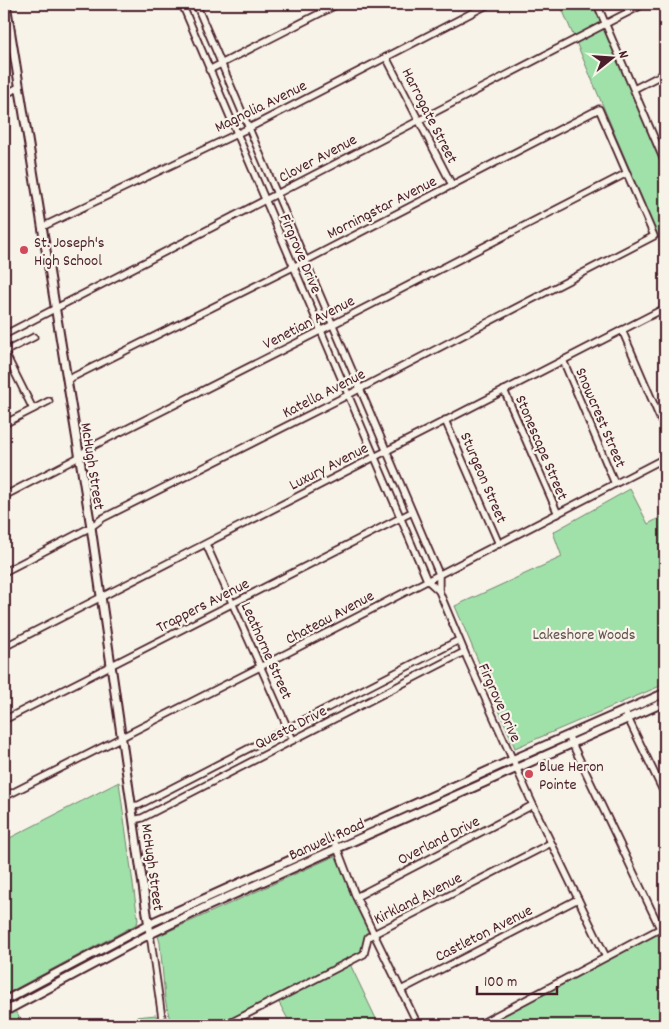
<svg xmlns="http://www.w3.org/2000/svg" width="669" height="1029" viewBox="0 0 669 1029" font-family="Dekko,sans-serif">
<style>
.green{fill:#a0e1aa;stroke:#75806a}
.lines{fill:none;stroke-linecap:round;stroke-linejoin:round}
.minor-casing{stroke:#4a1f2b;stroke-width:9}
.major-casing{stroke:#4a1f2b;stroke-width:11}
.minor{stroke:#f7f3e8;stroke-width:5.5}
.major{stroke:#f7f3e8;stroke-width:7}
.poi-dot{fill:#d1495b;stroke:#f7f3e8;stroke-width:2}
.labels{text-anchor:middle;stroke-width:4.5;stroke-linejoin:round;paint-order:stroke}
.street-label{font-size:16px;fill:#4a1f2b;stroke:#f7f3e8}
.poi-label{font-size:16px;fill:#4a1f2b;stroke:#f7f3e8;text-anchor:start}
.park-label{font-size:16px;fill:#60504b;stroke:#f7f3e8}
</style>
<rect width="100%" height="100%" fill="#f7f3e8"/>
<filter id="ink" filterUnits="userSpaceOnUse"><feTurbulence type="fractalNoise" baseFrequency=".02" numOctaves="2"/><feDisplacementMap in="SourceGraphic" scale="10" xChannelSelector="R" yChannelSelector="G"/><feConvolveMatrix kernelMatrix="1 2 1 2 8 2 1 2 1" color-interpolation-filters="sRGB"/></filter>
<g filter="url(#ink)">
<g class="green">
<path d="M 560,4 L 597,4 L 665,163 L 665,253 Z"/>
<path d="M 630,489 L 648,524 L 665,515 L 665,684 L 515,748 L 455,606 L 562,557 L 553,532 Z"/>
<path d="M 119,782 L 138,920 L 137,924 L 4,995 L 4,841 Z"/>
<path d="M 335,856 L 338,858 L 354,900 L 371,935 L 364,954 L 349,962 L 379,1025 L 291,1025 L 277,999 L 226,1025 L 171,1025 L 165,999 L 160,943 L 158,936 Z"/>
<path d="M 665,931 L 665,1025 L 485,1025 L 654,936 Z"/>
<path d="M 15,1011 L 22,1022 L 17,1025 L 4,1025 L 4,1017 Z"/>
<path d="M 156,1015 L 157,1025 L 130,1025 L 137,1021 L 136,1017 Z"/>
</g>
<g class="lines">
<g class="minor-casing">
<g id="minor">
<path d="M 182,4 L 427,580 L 439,591"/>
<path d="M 196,4 L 439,574 L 439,591 L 467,658 L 533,805 L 606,957"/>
<path d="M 597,4 L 665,163"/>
<path d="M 386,57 L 452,185"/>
<path d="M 209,70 L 338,4"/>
<path d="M 634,89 L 665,73"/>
<path d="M 4,95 L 19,87"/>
<path d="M 42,227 L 249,128 L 489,4"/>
<path d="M 622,330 L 665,430"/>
<path d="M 4,335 L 644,4"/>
<path d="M 4,351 L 33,409"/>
<path d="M 4,352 L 34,337"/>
<path d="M 563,360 L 615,484"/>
<path d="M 504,390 L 558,514"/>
<path d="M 445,420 L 499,544"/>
<path d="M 4,424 L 49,401"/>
<path d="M 4,496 L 79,457 L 87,449 L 316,333 L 627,173"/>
<path d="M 206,544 L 293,740"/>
<path d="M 4,572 L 91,527 L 103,518 L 348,395 L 654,236 L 599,109 L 305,261 L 67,380"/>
<path d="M 4,647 L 665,308"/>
<path d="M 624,710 L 665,795"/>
<path d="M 4,720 L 412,512"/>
<path d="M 568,735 L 660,928"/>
<path d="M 4,797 L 260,667 L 665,458"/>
<path d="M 131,806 L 139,805 L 459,640"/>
<path d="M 133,820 L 142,818 L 464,652"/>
<path d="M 336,845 L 356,897 L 418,1025"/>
<path d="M 356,897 L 533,805"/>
<path d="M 150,934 L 163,1025"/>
<path d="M 401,990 L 578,899"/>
<path d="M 226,1025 L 364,954 L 368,937 L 551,843"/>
<path d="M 478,1025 L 665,926"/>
</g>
</g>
<g class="major-casing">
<g id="major">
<path d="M 6,4 L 91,527 L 150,934"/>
<path d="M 4,1001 L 155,921 L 512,760 L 665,693"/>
<path d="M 4,1012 L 150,934 L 208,906 L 665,702"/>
</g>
</g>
<use href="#minor" class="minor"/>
<use href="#major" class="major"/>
</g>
</g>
<g class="poi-dot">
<circle cx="24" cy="250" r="5"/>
<circle cx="529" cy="774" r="5"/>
</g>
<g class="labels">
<g class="street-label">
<text transform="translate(260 105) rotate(-26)" y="6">Magnolia Avenue</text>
<text transform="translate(431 115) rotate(63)" y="6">Harrogate Street</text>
<text transform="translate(317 157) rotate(-28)" y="6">Clover Avenue</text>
<text transform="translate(381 206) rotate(-27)" y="6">Morningstar Avenue</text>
<text transform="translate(302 253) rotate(67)" y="6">Firgrove Drive</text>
<text transform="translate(308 321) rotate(-27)" y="6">Venetian Avenue</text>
<text transform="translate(323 392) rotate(-27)" y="6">Katella Avenue</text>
<text transform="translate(602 417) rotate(67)" y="6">Snowcrest Street</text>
<text transform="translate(543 447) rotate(67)" y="6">Stonescape Street</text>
<text transform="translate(328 465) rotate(-27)" y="6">Luxury Avenue</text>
<text transform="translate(94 466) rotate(81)" y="6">McHugh Street</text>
<text transform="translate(485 477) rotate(67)" y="6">Sturgeon Street</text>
<text transform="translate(202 604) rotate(-27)" y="6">Trappers Avenue</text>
<text transform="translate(329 616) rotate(-28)" y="6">Chateau Avenue</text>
<text transform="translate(268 650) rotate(66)" y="6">Leathorne Street</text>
<text transform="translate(501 702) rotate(66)" y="6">Firgrove Drive</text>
<text transform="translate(290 726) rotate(-27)" y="6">Questa Drive</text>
<text transform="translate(326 838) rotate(-24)" y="6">Banwell Road</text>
<text transform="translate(438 839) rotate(-27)" y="6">Overland Drive</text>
<text transform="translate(154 867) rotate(82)" y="6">McHugh Street</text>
<text transform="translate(417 897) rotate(-27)" y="6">Kirkland Avenue</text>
<text transform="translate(483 932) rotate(-27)" y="6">Castleton Avenue</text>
</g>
<g class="poi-label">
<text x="34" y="247">St. Joseph's<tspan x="34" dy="18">High School</tspan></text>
<text x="539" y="771">Blue Heron<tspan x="539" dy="18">Pointe</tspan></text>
</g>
<g class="park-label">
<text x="584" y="639">Lakeshore Woods</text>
</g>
</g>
<rect width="669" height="1029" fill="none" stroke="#f7f3e8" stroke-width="20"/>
<rect x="10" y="10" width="649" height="1009" fill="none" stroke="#4a1f2b" stroke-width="2" filter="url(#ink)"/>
<g transform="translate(612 58) rotate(73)" stroke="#f7f3e8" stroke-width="4" paint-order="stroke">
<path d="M0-4L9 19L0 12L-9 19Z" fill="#4a1f2b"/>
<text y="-8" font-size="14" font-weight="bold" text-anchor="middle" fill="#4a1f2b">N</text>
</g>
<path d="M477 986v8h80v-8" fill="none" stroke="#4a1f2b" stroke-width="2.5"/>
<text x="484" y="986" font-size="15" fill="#4a1f2b" stroke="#f7f3e8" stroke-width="4" paint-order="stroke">100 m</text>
</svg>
